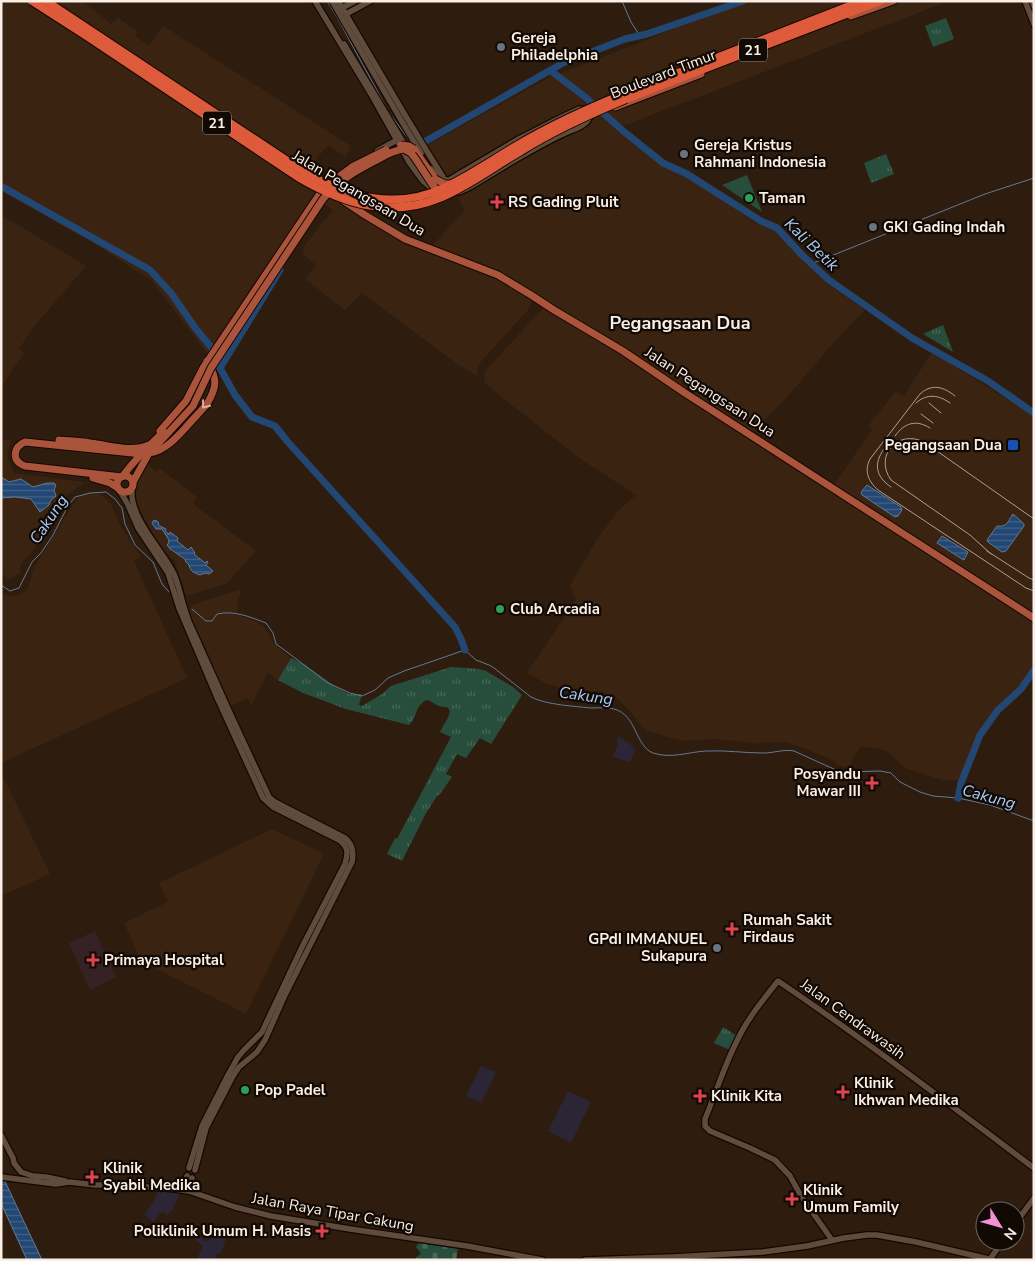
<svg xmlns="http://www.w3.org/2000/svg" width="1035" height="1261" viewBox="0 0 1035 1261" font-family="'Nunito Sans',sans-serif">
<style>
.built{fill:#3a2310}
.education{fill:#2c2535}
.medical{fill:#362224}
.grass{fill:#274e3d}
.cemetery{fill:url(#cemetery-stones)}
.park{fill:url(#park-tufts)}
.water{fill:url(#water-rules);stroke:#637995}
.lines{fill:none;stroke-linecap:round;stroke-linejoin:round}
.stream{stroke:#637995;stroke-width:1}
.river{stroke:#224773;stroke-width:7}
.minor-casing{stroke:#160700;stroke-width:8}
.major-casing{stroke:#160700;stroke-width:9}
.highway-casing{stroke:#160700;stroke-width:10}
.minor{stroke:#604c3d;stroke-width:5.5}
.major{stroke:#ab543c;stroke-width:7}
.highway{stroke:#dd5a3b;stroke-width:8}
.tram{stroke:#ad9f94;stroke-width:1}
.major-bridge-casing{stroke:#160700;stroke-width:9;stroke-linecap:butt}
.highway-bridge-casing{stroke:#160700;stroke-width:10;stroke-linecap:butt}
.major-bridge{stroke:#ab543c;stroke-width:7}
.highway-bridge{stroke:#dd5a3b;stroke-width:8}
.oneway{stroke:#dab0a1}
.worship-dot{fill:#6b7280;stroke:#110904;stroke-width:2}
.leisure-dot{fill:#2e9e5b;stroke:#110904;stroke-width:2}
.health-dot{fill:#e0444e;stroke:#110904;stroke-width:2}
.transit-dot{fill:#1a4fb4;stroke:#110904;stroke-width:2}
.labels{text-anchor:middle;stroke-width:4.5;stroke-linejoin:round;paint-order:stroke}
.shield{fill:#110904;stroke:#b4a9a2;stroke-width:1}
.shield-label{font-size:14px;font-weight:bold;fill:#faeee5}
.poi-label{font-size:15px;font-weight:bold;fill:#faeee5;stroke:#110904;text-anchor:start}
.street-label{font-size:15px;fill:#faeee5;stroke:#110904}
.water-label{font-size:16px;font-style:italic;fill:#abccf7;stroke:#110904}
.quarter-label{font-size:18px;font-weight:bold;fill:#faeee5;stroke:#110904}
</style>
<defs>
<pattern id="cemetery-stones" width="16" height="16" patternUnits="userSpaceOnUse" patternTransform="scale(1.25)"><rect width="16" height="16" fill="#274e3d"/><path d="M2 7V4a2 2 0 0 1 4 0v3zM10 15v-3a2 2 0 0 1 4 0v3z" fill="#476859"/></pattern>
<pattern id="park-tufts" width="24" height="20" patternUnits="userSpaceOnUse" patternTransform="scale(1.25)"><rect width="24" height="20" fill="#274e3d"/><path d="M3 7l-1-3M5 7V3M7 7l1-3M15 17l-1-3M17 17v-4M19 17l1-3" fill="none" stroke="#476859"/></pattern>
<pattern id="water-rules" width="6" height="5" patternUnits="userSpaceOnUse" patternTransform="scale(1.25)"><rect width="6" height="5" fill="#224773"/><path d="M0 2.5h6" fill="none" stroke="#436287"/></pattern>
</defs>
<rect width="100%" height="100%" fill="#2e1d0f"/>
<g class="built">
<path d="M 1,1 L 83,1 L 111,24 L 118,18 L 138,31 L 135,36 L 149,46 L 163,26 L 351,146 L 346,157 L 328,145 L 297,183 L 316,193 L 334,196 L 398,235 L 430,248 L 465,210 L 426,146 L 550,77 L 642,42 L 739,1 L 949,1 L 615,129 L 759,225 L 775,229 L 829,285 L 865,310 L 836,340 L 780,405 L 752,432 L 833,486 L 872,430 L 868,426 L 896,391 L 904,396 L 932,352 L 1034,416 L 1034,674 L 1022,692 L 1003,709 L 982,735 L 963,781 L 942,780 L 905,768 L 888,752 L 877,748 L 860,747 L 852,761 L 850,768 L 837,765 L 836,762 L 807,749 L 786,742 L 751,743 L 717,739 L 683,741 L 646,731 L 629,710 L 619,700 L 600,691 L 575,693 L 545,683 L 527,673 L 576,600 L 570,586 L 596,541 L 617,512 L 636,495 L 579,458 L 484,383 L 485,371 L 544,307 L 533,298 L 527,311 L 478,365 L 477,376 L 456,363 L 362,293 L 345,310 L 305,279 L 316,265 L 303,254 L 304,246 L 333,210 L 324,204 L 216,365 L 152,281 L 95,244 L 1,191 Z"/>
<path d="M 1,215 L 86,266 L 31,330 L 19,349 L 24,353 L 1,387 Z"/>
<path d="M 1,439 L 11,440 L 7,456 L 14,473 L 84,482 L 67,496 L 31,554 L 25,558 L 20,566 L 20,572 L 9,580 L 1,573 Z"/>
<path d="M 146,463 L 157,472 L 159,468 L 197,497 L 193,504 L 256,551 L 226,584 L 187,596 L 186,595 L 175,561 L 164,551 L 154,536 L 139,509 L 136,501 L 135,494 L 136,485 Z"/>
<path d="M 83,493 L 99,493 L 111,504 L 122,529 L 141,557 L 134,561 L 187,678 L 1,763 L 1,592 L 4,594 L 13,597 L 27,590 L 35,566 L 72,506 Z"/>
<path d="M 240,590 L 241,594 L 237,600 L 238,615 L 257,622 L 265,628 L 274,644 L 291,658 L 278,680 L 268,673 L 251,706 L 248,698 L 230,706 L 189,613 L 190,608 L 192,605 L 225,594 Z"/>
<path d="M 1,772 L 50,874 L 1,896 Z"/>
<path d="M 272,829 L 324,854 L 246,1014 L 141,961 L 124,923 L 168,902 L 159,883 Z"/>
</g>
<g class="education">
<path d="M 619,736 L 636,749 L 630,762 L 613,757 L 618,744 L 616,741 Z"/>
<path d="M 481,1066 L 496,1072 L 481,1103 L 466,1096 Z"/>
<path d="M 568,1091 L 591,1102 L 571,1143 L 548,1131 Z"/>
<path d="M 158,1190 L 180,1193 L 172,1211 L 167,1215 L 163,1212 L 159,1214 L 154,1222 L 144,1215 L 156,1198 Z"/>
<path d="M 194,1230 L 206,1242 L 219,1233 L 227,1236 L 221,1253 L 217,1253 L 216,1260 L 198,1260 L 197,1259 L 203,1246 L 191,1236 Z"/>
</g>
<path class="medical" d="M 95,931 L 116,977 L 90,990 L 69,943 Z"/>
<path class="grass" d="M 747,175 L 762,212 L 722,185 Z"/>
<path class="cemetery" d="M 419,1243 L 458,1249 L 456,1260 L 414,1260 L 421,1253 L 416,1247 Z"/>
<g class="park">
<path d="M 946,18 L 954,39 L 933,47 L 925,26 Z"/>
<path d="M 886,154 L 894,174 L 871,183 L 864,163 Z"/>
<path d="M 943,325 L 953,352 L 923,334 Z"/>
<path d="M 291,658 L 305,665 L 339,689 L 349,694 L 362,694 L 359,705 L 362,706 L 382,694 L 391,686 L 451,667 L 479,669 L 486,671 L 513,687 L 522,695 L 491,744 L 480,738 L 466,758 L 457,754 L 446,774 L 452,777 L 440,794 L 437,796 L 426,813 L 402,861 L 387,854 L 395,838 L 397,839 L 451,737 L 440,732 C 443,725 449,718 450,711 L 447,707 C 435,708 435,701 426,700 C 413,709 419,715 409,725 L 346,709 L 303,693 L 278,680 Z"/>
<path d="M 723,1027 L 737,1036 L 730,1050 L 714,1043 Z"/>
</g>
<g class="water">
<path d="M 3,478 L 9,482 L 21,479 L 33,487 L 47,483 L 54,483 L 56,485 L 54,490 L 56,496 L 51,500 L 49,505 L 40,512 L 31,499 L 15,497 L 1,498 L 1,479 Z"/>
<path d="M 867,485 L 901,507 L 902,510 L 898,516 L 895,517 L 862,495 L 861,492 Z"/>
<path d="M 1013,514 L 1024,524 L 1024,526 L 1006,551 L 1002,552 L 988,542 L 987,540 L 997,526 C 1007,527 1007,523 1013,514 Z"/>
<path d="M 154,520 L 157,521 L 159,523 L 158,525 L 166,529 L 165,531 L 169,534 L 170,532 L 178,538 L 177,541 L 188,550 L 191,547 L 195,553 L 194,554 L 205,563 L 207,561 L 208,562 L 206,565 L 213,571 L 209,574 L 205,573 L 200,575 C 194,573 190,571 189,565 L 185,561 L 186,560 L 172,550 L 171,550 L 167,545 L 168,544 L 169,540 L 162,529 L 156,529 L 152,523 Z"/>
<path d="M 942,536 L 968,552 L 964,560 L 962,559 L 937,543 Z"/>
<path d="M 1,1173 L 42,1260 L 27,1260 L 1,1203 Z"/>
</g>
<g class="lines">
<g class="stream">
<path d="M 327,1 L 337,17 L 388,111 L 412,144"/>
<path d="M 622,1 L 631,22 L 640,36"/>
<path d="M 1031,7 L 1034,13"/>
<path d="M 811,264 L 985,194 L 1034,178"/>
<path d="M 1,585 L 10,591 L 19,588 L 32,562 L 41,553 L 53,535 L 68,506 L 75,497 L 90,493 L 106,492 L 115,499 L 122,508 L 125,524 L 135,545 L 153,562 L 162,584 L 169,592"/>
<path d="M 192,609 L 206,621 L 212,621 L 217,614 C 234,610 250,617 266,623 L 273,633 L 276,644 L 287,652 L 328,683 L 350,693 L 362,696 L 375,690 L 388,678 L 404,671 L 465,650 L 476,660 L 489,665 L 494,668 L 531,697 C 547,705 573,706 591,708 C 599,708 607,707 614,709 C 637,715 635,746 653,753 C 671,759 688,752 706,751 C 725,750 744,753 763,753 C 774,753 784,749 794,751 L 836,770 L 845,772 L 880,771 L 891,773 L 900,782 L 920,792 L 933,796 L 958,798 L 990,805 L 1034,821"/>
</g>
<g class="river">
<path d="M 551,71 L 584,96 L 622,130 L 663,163 L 687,174 L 761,221 L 777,228 L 802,255 L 829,280 L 912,338 L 988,381 L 1034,413"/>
<path d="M 415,144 L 426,141 L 563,63 L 625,39 L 647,34 L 743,1"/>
<path d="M 1,186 L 150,270 L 171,293 L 196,329 L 211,347 L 220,368 L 235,395 L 252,417 L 275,426 L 287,441 L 455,627 L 461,639 L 465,650"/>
<path d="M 220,368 L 280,270"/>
<path d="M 958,798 L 961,783 L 980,735 L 998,710 L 1021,689 L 1034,670"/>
</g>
<g class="minor-casing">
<g id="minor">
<path d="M 315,1 L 371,94 L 409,162 L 423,181 L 434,190"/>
<path d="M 332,1 C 362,52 390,103 421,153"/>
<path d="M 338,1 C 373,60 406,119 443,177 L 443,179"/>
<path d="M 1025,1 L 1034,24"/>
<path d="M 1032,1 L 1034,6"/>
<path d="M 342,8 L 355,1"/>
<path d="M 346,14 L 370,1"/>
<path d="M 344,44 L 406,147"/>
<path d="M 377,151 L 397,140"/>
<path d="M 431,169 L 443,180 L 449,180 L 517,140 L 562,117 L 579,109 L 587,110"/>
<path d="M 459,192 L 468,188 C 500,169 532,148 565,133 C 574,129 587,126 590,116"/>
<path d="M 132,489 C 129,518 162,549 174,574 C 177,581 179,589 181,596 C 183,605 186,613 189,622 L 229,711 L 269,797 L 275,802 L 345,838 C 353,844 354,852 352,862 L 285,995 L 265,1040 L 257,1052 L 239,1067 L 233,1076 L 206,1128 L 195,1170"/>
<path d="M 120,491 L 127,503 L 138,528 L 168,573 L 179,608 L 216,695 L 263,798 L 273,807 L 339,840 C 349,847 348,854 345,864 L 303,945 L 262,1032 L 244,1050 L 238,1057 L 229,1073 L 202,1126 L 189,1168"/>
<path d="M 1,1135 L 13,1158 L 14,1163 L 21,1172 L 33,1176 L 46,1177 L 65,1181"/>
<path d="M 1,1177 L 56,1184 L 69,1182 L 96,1185 L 106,1185 L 167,1188 L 189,1191 L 235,1207 L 271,1216 L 350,1229 L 467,1246 L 542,1260"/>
<path d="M 183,1190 L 187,1176"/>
<path d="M 189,1191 L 192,1178"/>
<path d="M 1015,1224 L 1034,1198"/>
<path d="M 832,1240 L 801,1196 L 790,1176 L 775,1160 L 750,1148 L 710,1131 L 705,1126 L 705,1119 C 716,1093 724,1066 737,1041 C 747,1019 763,1000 778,981 C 865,1040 949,1104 1034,1168"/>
<path d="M 990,1259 L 1003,1241"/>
<path d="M 585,1260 L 673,1257 L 763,1252 L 807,1246 L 844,1238 L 867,1235 L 877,1235 L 916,1242 L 993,1260"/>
</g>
</g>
<g class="major-casing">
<g id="major">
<path d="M 851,16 L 893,1"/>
<path d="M 615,107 L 701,74"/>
<path d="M 414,149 L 435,179"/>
<path d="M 344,201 L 365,215 L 405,239 L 498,275 L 531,295 L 554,310 L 623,351 L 685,393 L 1034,618"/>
<path d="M 166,429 C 151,444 134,460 122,477 L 25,466 C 11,461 13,447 25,442 L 142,454 C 163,454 175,439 188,425 C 194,418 201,411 207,404 C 217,387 218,379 207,361"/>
<path d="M 160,431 L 186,401 L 203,368 L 323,189"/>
<path d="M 59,440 C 69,441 80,441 90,443 C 109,445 131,453 149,445"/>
<circle cx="125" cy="484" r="8"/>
<path d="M 93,478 L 110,483 L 118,488"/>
<path d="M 133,482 L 149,453 L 167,434"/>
</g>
</g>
<g class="highway-casing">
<g id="highway">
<path d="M 624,94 L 862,1"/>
<path d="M 626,99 L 880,1"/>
</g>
</g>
<use href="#minor" class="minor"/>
<use href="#major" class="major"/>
<use href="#highway" class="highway"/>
<g class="tram">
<path d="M 955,396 C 944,387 932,383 920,394 L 870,459 C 864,471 868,481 878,490 L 1026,588 L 1034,591"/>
<path d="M 916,403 C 927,393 939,395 950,403"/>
<path d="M 929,403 L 941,413"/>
<path d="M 921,414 L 933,423"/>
<path d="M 895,436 C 904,423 916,419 930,428"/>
<path d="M 884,449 C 873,464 876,477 891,487"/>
<path d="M 987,551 L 1029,578 L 1034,580"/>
<path d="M 991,554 L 970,535 L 891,480 C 874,456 897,429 924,442 L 1034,519"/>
</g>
<g class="major-bridge-casing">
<g id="major-bridge">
<path d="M 401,145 L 409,146 L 414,149"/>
<path d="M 337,178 L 352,167 L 386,150"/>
<path d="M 435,179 L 445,184 L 451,184"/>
<path d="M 169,432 L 193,406 L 211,368 L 323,199 C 338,181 354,172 375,161 C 384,156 393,150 404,149 L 411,153 L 415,158 L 432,184 L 436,189 L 441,191"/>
</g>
</g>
<g class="highway-bridge-casing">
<g id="highway-bridge">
<path d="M 32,1 L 88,37 L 298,177 C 344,204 390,219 442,197 C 470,185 495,166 521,151 C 554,130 590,114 626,99"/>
<path d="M 46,1 L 304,172 C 351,198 395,211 446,187 C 471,175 494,159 518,145 C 552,125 587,109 624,94"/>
</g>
</g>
<use href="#major-bridge" class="major-bridge"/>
<use href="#highway-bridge" class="highway-bridge"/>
</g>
<defs><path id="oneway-chevron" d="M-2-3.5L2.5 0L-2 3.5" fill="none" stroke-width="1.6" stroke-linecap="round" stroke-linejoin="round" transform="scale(1.25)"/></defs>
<use class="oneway" href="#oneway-chevron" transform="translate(205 405) rotate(128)"/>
<g class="worship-dot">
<circle cx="501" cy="47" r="5"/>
<circle cx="684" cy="154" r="5"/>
<circle cx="873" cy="227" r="5"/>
<circle cx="717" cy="948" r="5"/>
</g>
<g class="leisure-dot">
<circle cx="749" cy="198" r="5"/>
<circle cx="500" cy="609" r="5"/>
<circle cx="245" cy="1090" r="5"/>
</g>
<g class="health-dot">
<path d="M494.5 194.5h5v5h5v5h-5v5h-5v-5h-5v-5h5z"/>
<path d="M869.5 775.5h5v5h5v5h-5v5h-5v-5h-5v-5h5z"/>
<path d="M729.5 921.5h5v5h5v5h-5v5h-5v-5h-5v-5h5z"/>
<path d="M90.5 952.5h5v5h5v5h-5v5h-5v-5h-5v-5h5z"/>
<path d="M840.5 1084.5h5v5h5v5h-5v5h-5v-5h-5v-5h5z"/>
<path d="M697.5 1088.5h5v5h5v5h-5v5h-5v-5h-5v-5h5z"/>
<path d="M89.5 1169.5h5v5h5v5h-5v5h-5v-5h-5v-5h5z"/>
<path d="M789.5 1191.5h5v5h5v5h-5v5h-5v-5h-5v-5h5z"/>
<path d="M319.5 1223.5h5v5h5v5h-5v5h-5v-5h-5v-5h5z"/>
</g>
<rect class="transit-dot" x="1007" y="439" width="12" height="12" rx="2.5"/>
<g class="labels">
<g class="shield">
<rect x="739" y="38.5" width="28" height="23" rx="4"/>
<rect x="203" y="111.5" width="28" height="23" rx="4"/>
</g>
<g class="shield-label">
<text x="753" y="55">21</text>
<text x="217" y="128">21</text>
</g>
<g class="poi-label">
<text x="511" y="43">Gereja<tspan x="511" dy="17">Philadelphia</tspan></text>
<text x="694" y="150">Gereja Kristus<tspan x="694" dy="17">Rahmani Indonesia</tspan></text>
<text x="759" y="203">Taman</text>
<text x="508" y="207">RS Gading Pluit</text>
<text x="883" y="232">GKI Gading Indah</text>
<text x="1002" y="450" text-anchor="end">Pegangsaan Dua</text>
<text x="510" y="614">Club Arcadia</text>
<text x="861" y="779" text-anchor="end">Posyandu<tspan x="861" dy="17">Mawar III</tspan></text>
<text x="743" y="925">Rumah Sakit<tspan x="743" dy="17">Firdaus</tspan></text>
<text x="707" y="944" text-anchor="end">GPdI IMMANUEL<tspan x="707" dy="17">Sukapura</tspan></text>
<text x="104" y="965">Primaya Hospital</text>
<text x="854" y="1088">Klinik<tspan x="854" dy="17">Ikhwan Medika</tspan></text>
<text x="255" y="1095">Pop Padel</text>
<text x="711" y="1101">Klinik Kita</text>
<text x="103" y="1173">Klinik<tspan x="103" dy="17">Syabil Medika</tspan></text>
<text x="803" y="1195">Klinik<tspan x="803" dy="17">Umum Family</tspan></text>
<text x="311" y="1236" text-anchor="end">Poliklinik Umum H. Masis</text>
</g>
<g class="street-label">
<text transform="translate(663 74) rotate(-21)" y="5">Boulevard Timur</text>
<text transform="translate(359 193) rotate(31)" y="5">Jalan Pegangsaan Dua</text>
<text transform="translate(710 392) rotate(33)" y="5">Jalan Pegangsaan Dua</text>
<text transform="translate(853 1019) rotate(36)" y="5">Jalan Cendrawasih</text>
<text transform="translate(333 1212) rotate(10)" y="5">Jalan Raya Tipar Cakung</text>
</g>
<g class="water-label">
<text transform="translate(812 244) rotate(44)" y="6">Kali Betik</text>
<text transform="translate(48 519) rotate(-56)" y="6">Cakung</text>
<text transform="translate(586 695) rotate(8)" y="6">Cakung</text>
<text transform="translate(989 796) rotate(15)" y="6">Cakung</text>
</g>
<g class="quarter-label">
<text x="680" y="329">Pegangsaan Dua</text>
</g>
</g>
<rect width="1035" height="1261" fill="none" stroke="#faeee5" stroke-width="5"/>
<g transform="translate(1000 1226) rotate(127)"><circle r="24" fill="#110904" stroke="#6e655e"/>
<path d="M0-4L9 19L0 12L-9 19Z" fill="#f391d5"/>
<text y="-8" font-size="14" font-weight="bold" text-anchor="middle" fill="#faeee5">N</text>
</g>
</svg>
